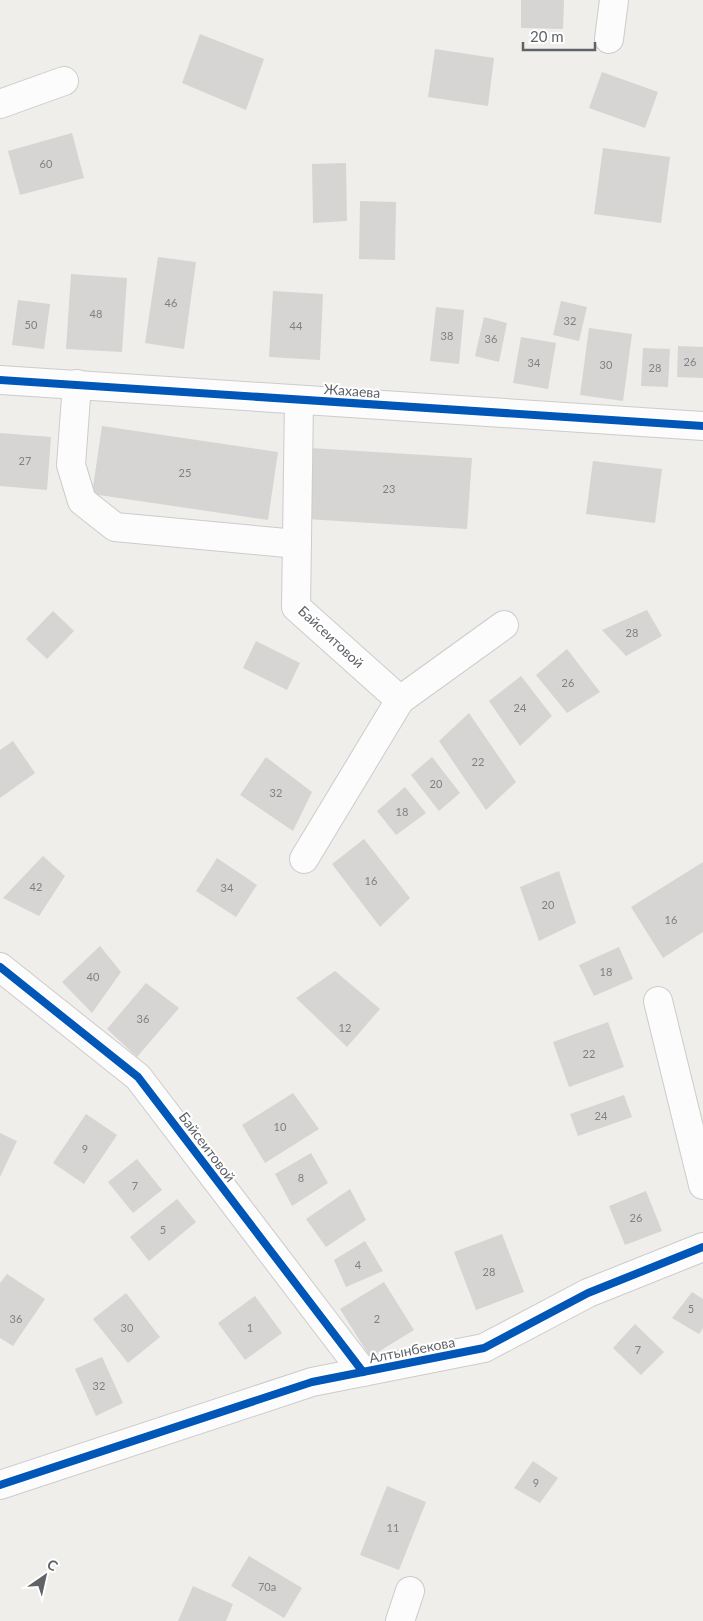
<svg xmlns="http://www.w3.org/2000/svg" width="703" height="1621" viewBox="0 0 703 1621" font-family="Lato,sans-serif">
<style>
.building{fill:#d6d5d3}
.lines{fill:none;stroke-linecap:round;stroke-linejoin:round}
.minor-casing{stroke:#cbcccc;stroke-width:30}
.minor{stroke:#fdfcfc;stroke-width:28}
.cycleway-casing{stroke:#fff;stroke-width:11}
.cycleway{stroke:#0057b8;stroke-width:8}
.labels{text-anchor:middle;stroke-width:4;stroke-linejoin:round;paint-order:stroke}
.number-label{font-size:11px;fill:#7e8184}
.street-label{font-size:14px;fill:#5f6368;stroke:#fff}
</style>
<rect width="100%" height="100%" fill="#efeeea"/>
<g class="building">
<path d="M 521,0 L 564,0 L 563,29 L 521,28 Z"/>
<path d="M 200,34 L 264,59 L 246,110 L 182,83 Z"/>
<path d="M 435,49 L 494,58 L 488,106 L 428,97 Z"/>
<path d="M 602,72 L 658,92 L 645,128 L 589,108 Z"/>
<path d="M 72,133 L 84,178 L 20,195 L 8,151 Z"/>
<path d="M 603,148 L 670,157 L 661,223 L 594,214 Z"/>
<path d="M 346,163 L 347,221 L 313,223 L 312,164 Z"/>
<path d="M 360,201 L 396,202 L 395,260 L 359,259 Z"/>
<path d="M 158,257 L 196,262 L 184,349 L 145,343 Z"/>
<path d="M 71,274 L 127,278 L 122,352 L 66,349 Z"/>
<path d="M 273,291 L 323,294 L 320,360 L 269,357 Z"/>
<path d="M 18,300 L 50,304 L 44,349 L 12,345 Z"/>
<path d="M 561,301 L 587,307 L 579,341 L 553,335 Z"/>
<path d="M 436,307 L 464,310 L 459,364 L 430,361 Z"/>
<path d="M 484,317 L 507,323 L 499,362 L 475,356 Z"/>
<path d="M 589,328 L 632,334 L 623,401 L 580,395 Z"/>
<path d="M 521,337 L 556,343 L 548,389 L 513,383 Z"/>
<path d="M 678,346 L 703,347 L 703,378 L 677,377 Z"/>
<path d="M 643,348 L 670,349 L 668,387 L 641,386 Z"/>
<path d="M 102,426 L 278,452 L 268,520 L 92,494 Z"/>
<path d="M 0,433 L 51,437 L 47,490 L 0,486 Z"/>
<path d="M 311,448 L 472,458 L 467,529 L 306,519 Z"/>
<path d="M 593,461 L 662,469 L 655,523 L 586,514 Z"/>
<path d="M 647,610 L 662,636 L 626,656 L 602,630 Z"/>
<path d="M 53,611 L 74,631 L 47,659 L 26,639 Z"/>
<path d="M 256,641 L 300,663 L 287,690 L 243,668 Z"/>
<path d="M 567,649 L 600,692 L 567,713 L 536,675 Z"/>
<path d="M 521,676 L 552,716 L 520,746 L 489,701 Z"/>
<path d="M 469,713 L 516,782 L 486,810 L 439,741 Z"/>
<path d="M 13,741 L 35,773 L 0,798 L 0,750 Z"/>
<path d="M 266,757 L 312,792 L 293,831 L 240,795 Z"/>
<path d="M 432,757 L 460,793 L 439,811 L 411,775 Z"/>
<path d="M 405,787 L 426,813 L 396,835 L 377,811 Z"/>
<path d="M 364,839 L 410,898 L 380,927 L 332,864 Z"/>
<path d="M 43,856 L 65,876 L 39,916 L 3,898 Z"/>
<path d="M 217,858 L 257,885 L 236,917 L 196,891 Z"/>
<path d="M 703,862 L 703,932 L 663,958 L 631,907 Z"/>
<path d="M 559,871 L 576,923 L 539,941 L 520,887 Z"/>
<path d="M 100,946 L 121,972 L 92,1013 L 62,982 Z"/>
<path d="M 619,947 L 633,979 L 594,996 L 579,965 Z"/>
<path d="M 335,971 L 380,1009 L 347,1047 L 296,998 Z"/>
<path d="M 146,983 L 179,1008 L 137,1057 L 107,1029 Z"/>
<path d="M 608,1022 L 624,1067 L 569,1087 L 553,1042 Z"/>
<path d="M 293,1093 L 319,1129 L 265,1163 L 242,1125 Z"/>
<path d="M 624,1095 L 632,1117 L 578,1136 L 570,1114 Z"/>
<path d="M 86,1114 L 117,1135 L 84,1184 L 53,1163 Z"/>
<path d="M 0,1133 L 17,1141 L 0,1177 Z"/>
<path d="M 311,1153 L 328,1183 L 292,1206 L 275,1174 Z"/>
<path d="M 137,1159 L 162,1190 L 133,1213 L 108,1182 Z"/>
<path d="M 350,1189 L 366,1220 L 326,1247 L 306,1219 Z"/>
<path d="M 646,1191 L 662,1231 L 625,1245 L 609,1206 Z"/>
<path d="M 177,1199 L 196,1222 L 149,1261 L 130,1237 Z"/>
<path d="M 502,1234 L 524,1292 L 476,1310 L 454,1252 Z"/>
<path d="M 365,1241 L 383,1271 L 346,1287 L 334,1260 Z"/>
<path d="M 7,1274 L 45,1299 L 13,1346 L 0,1338 L 0,1283 Z"/>
<path d="M 384,1282 L 414,1330 L 370,1357 L 340,1309 Z"/>
<path d="M 692,1292 L 703,1299 L 703,1328 L 699,1334 L 672,1318 Z"/>
<path d="M 126,1293 L 160,1337 L 128,1363 L 93,1319 Z"/>
<path d="M 255,1296 L 282,1333 L 245,1360 L 218,1323 Z"/>
<path d="M 635,1324 L 664,1352 L 641,1375 L 613,1348 Z"/>
<path d="M 102,1357 L 123,1403 L 96,1416 L 75,1369 Z"/>
<path d="M 533,1461 L 558,1478 L 540,1503 L 514,1488 Z"/>
<path d="M 387,1486 L 426,1502 L 399,1570 L 360,1555 Z"/>
<path d="M 249,1556 L 302,1588 L 284,1618 L 231,1586 Z"/>
<path d="M 193,1586 L 233,1604 L 226,1621 L 178,1621 Z"/>
</g>
<g class="lines">
<g class="minor-casing">
<g id="minor">
<path d="M 609,39 L 614,0"/>
<path d="M 0,104 L 64,81"/>
<path d="M 0,380 L 703,426"/>
<path d="M 77,384 L 71,465 L 82,501 L 115,527 L 297,544"/>
<path d="M 299,400 L 296,607 L 400,700 L 504,625"/>
<path d="M 304,859 L 400,700"/>
<path d="M 0,967 L 138,1077 L 363,1372"/>
<path d="M 658,1001 L 703,1185"/>
<path d="M 0,1485 L 312,1382 L 484,1348 L 588,1293 L 703,1247"/>
<path d="M 400,1621 L 410,1591"/>
</g>
</g>
<use href="#minor" class="minor"/>
<g class="cycleway-casing">
<g id="cycleway">
<path d="M 0,380 L 703,426"/>
<path d="M 0,967 L 138,1077 L 363,1372"/>
<path d="M 0,1485 L 312,1382 L 484,1348 L 588,1293 L 703,1247"/>
</g>
</g>
<use href="#cycleway" class="cycleway"/>
</g>
<g class="labels">
<g class="number-label">
<text x="46" y="168">60</text>
<text x="171" y="307">46</text>
<text x="96" y="318">48</text>
<text x="570" y="325">32</text>
<text x="31" y="329">50</text>
<text x="296" y="330">44</text>
<text x="447" y="340">38</text>
<text x="491" y="343">36</text>
<text x="690" y="366">26</text>
<text x="534" y="367">34</text>
<text x="606" y="369">30</text>
<text x="655" y="372">28</text>
<text x="25" y="465">27</text>
<text x="185" y="477">25</text>
<text x="389" y="493">23</text>
<text x="632" y="637">28</text>
<text x="568" y="687">26</text>
<text x="520" y="712">24</text>
<text x="478" y="766">22</text>
<text x="436" y="788">20</text>
<text x="276" y="797">32</text>
<text x="402" y="816">18</text>
<text x="371" y="885">16</text>
<text x="36" y="891">42</text>
<text x="227" y="892">34</text>
<text x="548" y="909">20</text>
<text x="671" y="924">16</text>
<text x="606" y="976">18</text>
<text x="93" y="981">40</text>
<text x="143" y="1023">36</text>
<text x="345" y="1032">12</text>
<text x="589" y="1058">22</text>
<text x="601" y="1120">24</text>
<text x="280" y="1131">10</text>
<text x="85" y="1153">9</text>
<text x="301" y="1182">8</text>
<text x="135" y="1190">7</text>
<text x="636" y="1222">26</text>
<text x="163" y="1234">5</text>
<text x="358" y="1269">4</text>
<text x="489" y="1276">28</text>
<text x="691" y="1313">5</text>
<text x="16" y="1323">36</text>
<text x="377" y="1323">2</text>
<text x="127" y="1332">30</text>
<text x="250" y="1332">1</text>
<text x="638" y="1354">7</text>
<text x="99" y="1390">32</text>
<text x="536" y="1487">9</text>
<text x="393" y="1532">11</text>
<text x="267" y="1591">70а</text>
</g>
<g class="street-label">
<text transform="translate(352 391) rotate(4)" y="5">Жахаева</text>
<text transform="translate(331 637) rotate(43)" y="5">Байсеитовой</text>
<text transform="translate(207 1147) rotate(53)" y="5">Байсеитовой</text>
<text transform="translate(412 1350) rotate(-11)" y="5">Алтынбекова</text>
</g>
</g>
<g transform="translate(45 1576) rotate(34)" stroke="#ffffff" stroke-width="4" paint-order="stroke">
<path d="M0-4L9 19L0 12L-9 19Z" fill="#5f6368"/>
<text y="-8" font-size="14" font-weight="bold" text-anchor="middle" fill="#5f6368">С</text>
</g>
<path d="M523 42v8h72v-8" fill="none" stroke="#5f6368" stroke-width="2.5"/>
<text x="530" y="42" font-size="15" fill="#5f6368" stroke="#ffffff" stroke-width="4" paint-order="stroke">20 m</text>
</svg>
